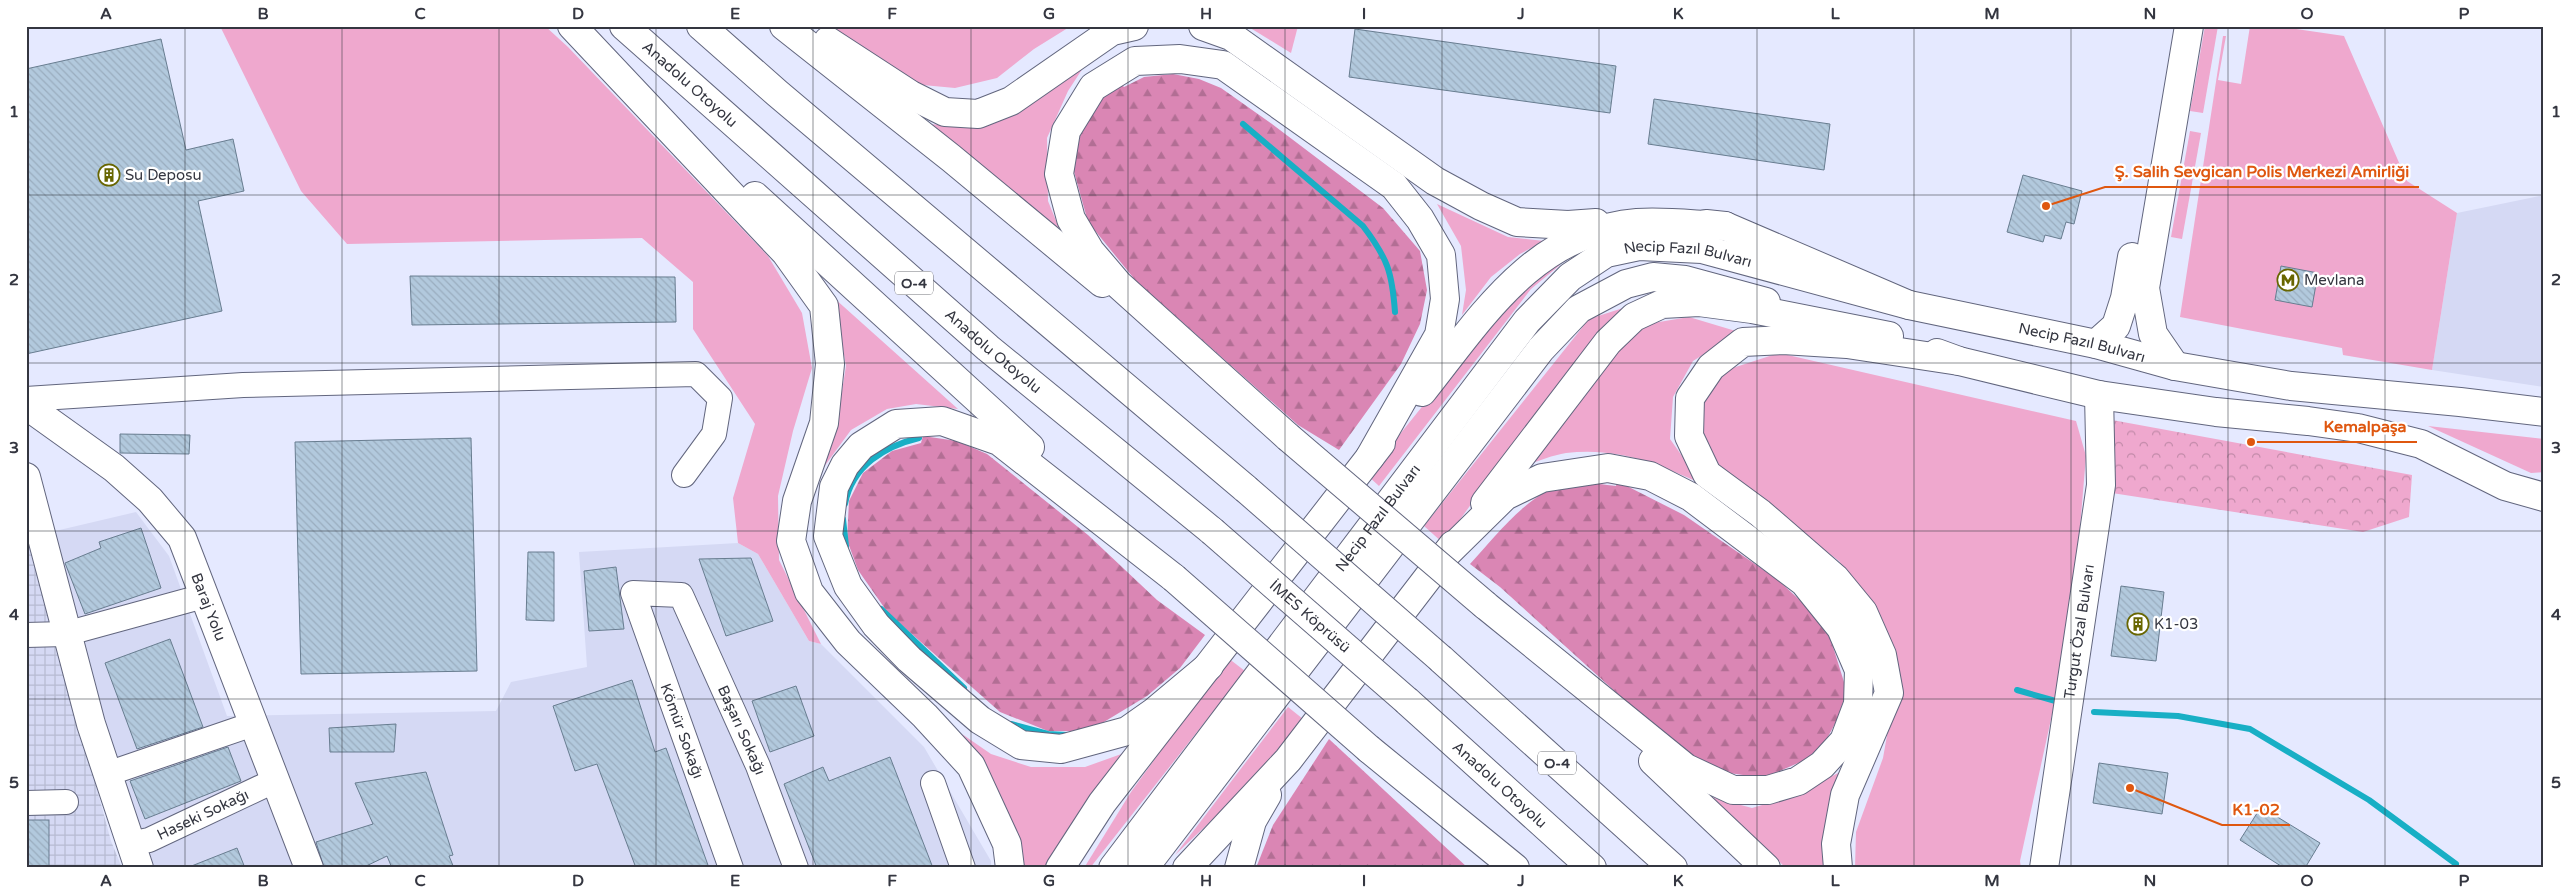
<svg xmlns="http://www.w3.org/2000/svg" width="2570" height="894" viewBox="0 0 2570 894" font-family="'Varela Round',sans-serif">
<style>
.built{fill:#d5d9f4}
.industrial{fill:url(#industrial-grid)}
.green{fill:#efa8ce}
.forest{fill:url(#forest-firs)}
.park{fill:url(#park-crowns)}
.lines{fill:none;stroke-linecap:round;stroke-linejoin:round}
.stream{stroke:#18afc5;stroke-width:6}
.building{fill:url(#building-back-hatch);stroke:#687d90}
.minor-casing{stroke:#62667e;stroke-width:26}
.secondary-casing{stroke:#62667e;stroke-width:30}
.primary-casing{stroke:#62667e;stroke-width:30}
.motorway-casing{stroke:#62667e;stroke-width:30}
.minor{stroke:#fff;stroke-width:24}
.secondary{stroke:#fff;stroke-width:28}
.primary{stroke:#fff;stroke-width:28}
.motorway{stroke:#fff;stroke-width:28}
.motorway-bridge-casing{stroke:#62667e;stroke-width:30;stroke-linecap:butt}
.motorway-bridge{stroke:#fff;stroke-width:28}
.grid{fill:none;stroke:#343640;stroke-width:1;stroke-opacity:0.55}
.labels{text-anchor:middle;stroke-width:4.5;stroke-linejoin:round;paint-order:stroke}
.shield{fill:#fff;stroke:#717279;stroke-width:1}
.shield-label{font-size:14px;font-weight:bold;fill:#343640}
.street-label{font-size:15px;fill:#343640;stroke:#fff}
.poi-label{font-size:15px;fill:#343640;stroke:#fff;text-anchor:start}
.leader{fill:none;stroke:#df570f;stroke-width:2}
.callout-dot{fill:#df570f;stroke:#fff;stroke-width:2}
.callout-label{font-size:16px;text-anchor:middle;font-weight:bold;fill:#df570f;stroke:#fff;stroke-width:4.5;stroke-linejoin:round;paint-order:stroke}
.neatline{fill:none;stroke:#343640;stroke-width:2}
.grid-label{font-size:16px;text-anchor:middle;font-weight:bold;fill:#343640}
</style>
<defs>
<pattern id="industrial-grid" width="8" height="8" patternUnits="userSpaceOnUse" patternTransform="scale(1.25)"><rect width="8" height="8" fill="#d5d9f4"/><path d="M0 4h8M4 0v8" fill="none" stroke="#b7bbd2"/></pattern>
<pattern id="forest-firs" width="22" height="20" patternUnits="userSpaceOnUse" patternTransform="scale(1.25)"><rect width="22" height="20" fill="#da86b4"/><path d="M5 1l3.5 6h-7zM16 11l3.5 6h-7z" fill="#b26e94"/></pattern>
<pattern id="park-crowns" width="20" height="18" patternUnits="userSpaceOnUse" patternTransform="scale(1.25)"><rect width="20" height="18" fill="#efa8ce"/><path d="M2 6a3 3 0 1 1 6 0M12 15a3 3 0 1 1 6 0" fill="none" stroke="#c28aa9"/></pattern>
<pattern id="building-back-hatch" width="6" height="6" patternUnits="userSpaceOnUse" patternTransform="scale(1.25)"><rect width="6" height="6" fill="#b2c9dd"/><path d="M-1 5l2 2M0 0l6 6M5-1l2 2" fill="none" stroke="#9aadbf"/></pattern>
</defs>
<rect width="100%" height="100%" fill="#e5e9ff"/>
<g class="built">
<path d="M 2544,195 L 2544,387 L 2432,370 L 2457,213 Z"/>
<path d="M 136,512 L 169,556 L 227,716 L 496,711 L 511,682 L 587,667 L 579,552 L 738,543 L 758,554 L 809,641 L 821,644 L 924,747 L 991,861 L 991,868 L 152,868 L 120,784 L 51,532 Z"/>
</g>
<path class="industrial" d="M 26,527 L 111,841 L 122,868 L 26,868 Z"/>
<g class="green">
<path d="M 220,26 L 545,26 L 568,47 L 768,256 L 802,313 L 812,368 L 793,431 L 778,496 L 779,560 L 821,644 L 809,641 L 758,554 L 738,543 L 733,498 L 755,424 L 693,329 L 693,282 L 642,238 L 347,244 L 301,191 Z"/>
<path d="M 830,26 L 1071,26 L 1034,49 L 997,78 L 955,88 L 912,84 Z"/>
<path d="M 1247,26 L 1298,26 L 1291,53 Z"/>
<path d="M 2205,26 L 2218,26 L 2203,113 L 2190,111 Z"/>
<path d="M 2250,26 L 2276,26 L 2344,36 L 2407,181 L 2457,213 L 2432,370 L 2343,355 L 2342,348 L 2180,317 L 2223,36 L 2226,36 L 2218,80 L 2241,84 Z"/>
<path d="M 1083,68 L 1068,91 L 1047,138 L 1048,201 L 1061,233 L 927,124 C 992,129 1033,105 1083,68 Z"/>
<path d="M 2190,131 L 2201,133 L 2182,239 L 2171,237 Z"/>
<path d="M 1437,204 L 1508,237 L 1544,241 L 1520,254 L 1491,277 L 1462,315 L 1466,290 L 1461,246 Z"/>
<path d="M 1555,258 L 1560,265 L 1531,289 L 1379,486 L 1367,475 L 1521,284 Z"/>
<path d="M 834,298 L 958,409 L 916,404 L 887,409 L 851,430 L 818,475 L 838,416 L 846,366 Z"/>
<path d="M 1623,308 L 1556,387 L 1443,543 L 1424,526 L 1589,319 Z"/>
<path d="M 1689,317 L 1739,332 L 1693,361 L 1673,397 L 1670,439 L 1702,484 C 1657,463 1617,447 1566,453 C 1553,455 1539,461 1526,465 L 1617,349 L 1647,324 Z"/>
<path d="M 1779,353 L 2076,421 L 2086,456 L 2072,623 L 2020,861 L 2021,868 L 1855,868 L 1856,832 L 1883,758 L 1899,668 L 1881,622 L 1839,561 L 1740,485 L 1712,461 L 1702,435 L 1702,405 L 1714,374 Z"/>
<path d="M 2428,426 L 2544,439 L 2544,472 L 2531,473 Z"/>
<path d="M 1228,658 L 1245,671 L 1090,868 L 1084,868 L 1131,792 Z"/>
<path d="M 1288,707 L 1303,719 L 1249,785 L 1175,855 Z"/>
<path d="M 962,734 L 991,754 L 1031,767 L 1085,767 L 1127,752 L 1052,868 L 1022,868 L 1014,826 L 998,790 Z"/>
<path d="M 1846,769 L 1825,868 L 1786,868 L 1711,797 L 1752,808 L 1793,796 Z"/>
</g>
<g class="forest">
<path d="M 1173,74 L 1199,79 L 1221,88 L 1272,124 L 1383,208 L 1420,251 L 1427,290 L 1420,324 L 1401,364 L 1339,450 L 1298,425 L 1136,281 L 1088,222 L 1073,168 L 1082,127 L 1101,97 L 1120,83 L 1124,87 L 1144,77 Z"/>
<path d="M 923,436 L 957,441 L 987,454 L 1088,535 L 1157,600 L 1205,635 L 1180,668 L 1147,696 L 1089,731 L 1048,731 L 1000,712 L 888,613 L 858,570 L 847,540 L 849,501 L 863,473 L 892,451 L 921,443 Z"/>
<path d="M 1617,481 L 1684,515 L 1778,580 L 1806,606 L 1829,634 L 1844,682 L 1844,699 L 1837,720 L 1824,744 L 1805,760 L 1764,778 L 1715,771 L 1663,735 L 1500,587 L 1470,564 C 1497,535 1526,495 1566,483 C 1577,480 1603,485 1616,486 Z"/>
<path d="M 1329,739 L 1468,868 L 1256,868 L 1273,825 Z"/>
</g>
<path class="park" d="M 2112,420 L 2412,475 L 2409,517 L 2363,532 L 2112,493 Z"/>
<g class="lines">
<g class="stream">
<path d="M 1243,124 L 1363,226 C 1388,259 1392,272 1395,312"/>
<path d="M 845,504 C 852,466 885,446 919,438"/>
<path d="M 843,519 L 846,546"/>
<path d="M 881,609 L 964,688"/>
<path d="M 2017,690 L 2059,702"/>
<path d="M 2094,712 L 2178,716 L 2250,729 L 2369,800 L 2456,864"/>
<path d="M 1011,724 L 1048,734 L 1067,735"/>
</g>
</g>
<g class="building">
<path d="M 1355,29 L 1616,66 L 1610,113 L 1349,77 Z"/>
<path d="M 161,39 L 186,150 L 233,139 L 244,191 L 198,201 L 222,311 L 26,354 L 26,69 Z"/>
<path d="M 1654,99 L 1830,124 L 1824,170 L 1648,144 Z"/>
<path d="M 2023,175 L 2082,191 L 2074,224 L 2066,222 L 2061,239 L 2045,235 L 2043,242 L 2007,232 Z"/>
<path d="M 2281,266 L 2318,273 L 2312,307 L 2275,300 Z"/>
<path d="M 410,276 L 675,277 L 676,322 L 412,325 Z"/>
<path d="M 120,434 L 190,435 L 189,454 L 120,453 Z"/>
<path d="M 471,438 L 477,671 L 301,674 L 295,442 Z"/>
<path d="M 141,528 L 161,588 L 85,614 L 65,563 L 101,548 L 99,542 Z"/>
<path d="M 528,552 L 554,552 L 554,621 L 526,620 Z"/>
<path d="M 751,558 L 773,621 L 726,636 L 699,559 Z"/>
<path d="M 616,567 L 624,629 L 589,631 L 584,571 Z"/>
<path d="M 2121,586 L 2164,592 L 2156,661 L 2111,656 Z"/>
<path d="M 170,639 L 203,727 L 137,749 L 105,663 Z"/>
<path d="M 632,680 L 655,752 L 666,748 L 709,868 L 636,868 L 597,764 L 575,771 L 553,706 Z"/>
<path d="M 796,686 L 814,736 L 770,752 L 752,701 Z"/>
<path d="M 396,724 L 394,752 L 330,752 L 329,728 Z"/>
<path d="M 228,747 L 241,781 L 145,819 L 130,781 Z"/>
<path d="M 890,757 L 933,868 L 817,868 L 784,784 L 823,767 L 829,781 Z"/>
<path d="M 2099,763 L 2168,773 L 2162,814 L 2093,803 Z"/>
<path d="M 426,772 L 453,855 L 449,856 L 454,868 L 392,868 L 387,856 L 362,868 L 324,868 L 316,842 L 373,824 L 355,783 Z"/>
<path d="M 2261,807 L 2320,843 L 2305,868 L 2284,868 L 2240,840 Z"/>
<rect x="26" y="820" width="23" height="48"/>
<path d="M 237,848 L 245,868 L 189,868 L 189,867 Z"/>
</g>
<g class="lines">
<g class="minor-casing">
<g id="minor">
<path d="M 26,399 L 243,385 L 696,374 L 720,398 L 714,434 L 684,475"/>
<path d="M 26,635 L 65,634 L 204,596"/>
<path d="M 107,774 L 253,724"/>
<path d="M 933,783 L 963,868"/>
<path d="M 26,803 L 66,802"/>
<path id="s1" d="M 130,844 L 149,840 L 274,781"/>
<path id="s2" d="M 731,868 L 633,593 L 681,595 L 758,766 L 796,868"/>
</g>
</g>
<g class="secondary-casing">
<g id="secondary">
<path d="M 2096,344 L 2116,326 L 2125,298 L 2132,257"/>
<path d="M 2175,366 L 2153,334 L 2145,288 L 2189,26"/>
<path id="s3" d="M 2044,868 L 2101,485 L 2099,395"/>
</g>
</g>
<g class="primary-casing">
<g id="primary">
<path d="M 1937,353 L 1959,361 L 2099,395 L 2216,412 L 2308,421 L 2358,428 L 2421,444 L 2505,486 L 2544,497"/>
<path id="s4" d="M 26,405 L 114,468 L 150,500 L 182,538 L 309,868"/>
<path d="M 26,477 L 91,724 L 139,868"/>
<path id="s5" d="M 1113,868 L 1527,321 L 1570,277 L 1606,253 L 1639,246 L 1702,249 L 1909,305 L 2096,344 L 2175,366 L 2291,386 L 2460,402 L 2544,412"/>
<path d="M 1144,868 L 1541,349 L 1579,309 L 1626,284 L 1653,277 L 1685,280 L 1766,302"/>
</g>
</g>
<g class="motorway-casing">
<g id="motorway">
<path d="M 572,26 L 786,253 L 824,306 L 830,364 L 824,423 L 797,501 L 791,541 L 809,592 L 848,642 L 925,716 L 971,766 L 1007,844 L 1010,868"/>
<path id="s6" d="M 624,26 L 988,348 L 1212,531"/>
<path d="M 701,26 L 777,93 L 1246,489"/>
<path d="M 784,26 L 951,158 L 1102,283"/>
<path d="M 1203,26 L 1231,36 L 1435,181 L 1481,206 L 1517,222 L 1568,225 L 1596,223"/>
<path d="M 828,41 L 911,95 L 945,112 L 978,114 L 1011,101 L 1112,31 L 1134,26"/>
<path d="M 755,196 L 1030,447"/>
<path d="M 1706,224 L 1725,226 L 1909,305"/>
<path d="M 1422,392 C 1481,318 1533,232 1637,223 C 1666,221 1696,225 1725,226"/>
<path d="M 1288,437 L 1119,285 L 1090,251 L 1071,219 L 1059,174 L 1066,131 L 1093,87 L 1135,61 L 1180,59 L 1223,65 L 1394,186 L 1420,219 L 1441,255 L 1445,299 L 1439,335 L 1370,457"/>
<path d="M 1485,503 L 1608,342 L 1634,317 L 1662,304 L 1699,302 L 1752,309 L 1889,336"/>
<path d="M 1446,554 L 1505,496 L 1542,478 L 1608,468 L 1650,476 L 1691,497 L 1804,582 L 1841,628 L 1859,670 L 1858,704 L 1844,741 L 1822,765 L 1798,781 L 1768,790 L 1733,790 L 1686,768 L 1485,605"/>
<path d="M 1174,578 L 999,441 L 942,421 L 896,424 L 861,446 L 845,465 L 834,487 L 828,536 L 848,586 L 876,625 L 909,659 L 980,720 L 1021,745 L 1061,749 L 1127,731 L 1154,712 L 1209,666"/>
<path d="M 1441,659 L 1673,868"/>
<path id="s7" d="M 1407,701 L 1592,868"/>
<path d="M 1369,749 L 1515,868"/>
<path d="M 1653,761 L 1766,868"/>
<path d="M 1060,868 L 1102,803 L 1381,443"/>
<path d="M 1187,868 L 1288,760 L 1453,545"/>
<path d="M 1239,868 L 1252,821 L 1267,795"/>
<path d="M 1838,868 L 1836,844 L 1845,795 L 1889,693 L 1882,655 L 1863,612 L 1835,578 L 1760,513 L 1707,474 L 1689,436 L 1690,398 L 1711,367 L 1743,342 L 1783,340 L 1847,344 L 1959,361"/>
</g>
</g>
<use href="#minor" class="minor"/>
<use href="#secondary" class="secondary"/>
<use href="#primary" class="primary"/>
<use href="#motorway" class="motorway"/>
<g class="motorway-bridge-casing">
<g id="motorway-bridge">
<path d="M 1288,437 L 1485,605"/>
<path d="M 1246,489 L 1441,659"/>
<path id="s8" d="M 1212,531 L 1407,701"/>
<path d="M 1174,578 L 1369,749"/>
</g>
</g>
<use href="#motorway-bridge" class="motorway-bridge"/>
</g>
<path class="grid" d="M 185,26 L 185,868M 342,26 L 342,868M 499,26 L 499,868M 656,26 L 656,868M 813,26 L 813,868M 971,26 L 971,868M 1128,26 L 1128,868M 1285,26 L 1285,868M 1442,26 L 1442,868M 1599,26 L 1599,868M 1757,26 L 1757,868M 1914,26 L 1914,868M 2071,26 L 2071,868M 2228,26 L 2228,868M 2385,26 L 2385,868M 26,195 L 2544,195M 26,363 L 2544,363M 26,531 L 2544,531M 26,699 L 2544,699"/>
<defs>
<g id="building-ring" transform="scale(1.125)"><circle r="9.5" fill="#fff" stroke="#686600" stroke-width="1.5"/><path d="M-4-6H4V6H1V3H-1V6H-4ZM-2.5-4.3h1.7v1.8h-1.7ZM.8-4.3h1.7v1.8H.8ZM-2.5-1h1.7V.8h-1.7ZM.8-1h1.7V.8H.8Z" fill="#686600"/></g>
<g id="metro-ring" transform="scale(1.125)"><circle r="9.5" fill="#fff" stroke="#686600" stroke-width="1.5"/><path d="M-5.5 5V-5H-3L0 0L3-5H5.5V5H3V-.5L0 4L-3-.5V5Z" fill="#686600"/></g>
</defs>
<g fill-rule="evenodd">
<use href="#building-ring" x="109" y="175"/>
<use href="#metro-ring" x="2288" y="280"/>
<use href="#building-ring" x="2138" y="624"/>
</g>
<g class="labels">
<g class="shield">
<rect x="895" y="271.5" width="38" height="23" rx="4"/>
<rect x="1538" y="751.5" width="38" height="23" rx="4"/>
</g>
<g class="shield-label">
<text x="914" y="288">O-4</text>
<text x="1557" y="768">O-4</text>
</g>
<g class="street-label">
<text dy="5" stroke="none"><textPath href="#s6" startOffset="88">Anadolu Otoyolu</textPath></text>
<text dy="5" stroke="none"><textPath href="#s5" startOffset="874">Necip Fazıl Bulvarı</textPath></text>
<text dy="5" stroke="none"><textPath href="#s5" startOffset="1279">Necip Fazıl Bulvarı</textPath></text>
<text dy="5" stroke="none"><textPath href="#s6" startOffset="492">Anadolu Otoyolu</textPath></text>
<text dy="5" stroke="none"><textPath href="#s5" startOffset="439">Necip Fazıl Bulvarı</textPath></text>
<text dy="5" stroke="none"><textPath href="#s4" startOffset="280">Baraj Yolu</textPath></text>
<text dy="5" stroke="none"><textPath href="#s8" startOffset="130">İMES Köprüsü</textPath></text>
<text dy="5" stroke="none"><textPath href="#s3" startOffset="239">Turgut Özal Bulvarı</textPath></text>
<text dy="5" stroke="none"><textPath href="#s2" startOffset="488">Başarı Sokağı</textPath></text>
<text transform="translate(682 731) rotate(70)" y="5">Kömür Sokağı</text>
<text dy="5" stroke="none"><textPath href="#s7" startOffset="125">Anadolu Otoyolu</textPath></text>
<text dy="5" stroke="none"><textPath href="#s1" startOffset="79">Haseki Sokağı</textPath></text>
</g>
<g class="poi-label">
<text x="125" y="180">Su Deposu</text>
<text x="2304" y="285">Mevlana</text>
<text x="2154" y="629">K1-03</text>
</g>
</g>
<path class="leader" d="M2046 206L2105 187H2419M2251 442L2314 442H2417M2130 788L2222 825H2290"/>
<g class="callout-dot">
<circle cx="2046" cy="206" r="5"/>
<circle cx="2251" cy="442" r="5"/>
<circle cx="2130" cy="788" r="5"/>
</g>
<g class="callout-label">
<text x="2262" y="177">Ş. Salih Sevgican Polis Merkezi Amirliği</text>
<text x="2365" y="432">Kemalpaşa</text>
<text x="2256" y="815">K1-02</text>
</g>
<rect width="2570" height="894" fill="none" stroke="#ffffff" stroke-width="55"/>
<rect x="28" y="28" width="2514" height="838" class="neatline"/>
<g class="grid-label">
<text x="106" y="19">A</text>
<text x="263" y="19">B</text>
<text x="420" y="19">C</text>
<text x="578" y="19">D</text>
<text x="735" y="19">E</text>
<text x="892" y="19">F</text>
<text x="1049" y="19">G</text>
<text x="1206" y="19">H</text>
<text x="1364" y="19">I</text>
<text x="1521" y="19">J</text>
<text x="1678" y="19">K</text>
<text x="1835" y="19">L</text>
<text x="1992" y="19">M</text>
<text x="2150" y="19">N</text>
<text x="2307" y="19">O</text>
<text x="2464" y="19">P</text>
<text x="14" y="117">1</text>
<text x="2556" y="117">1</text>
<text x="14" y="285">2</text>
<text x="2556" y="285">2</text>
<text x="14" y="453">3</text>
<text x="2556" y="453">3</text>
<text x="14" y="620">4</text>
<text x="2556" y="620">4</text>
<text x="14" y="788">5</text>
<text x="2556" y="788">5</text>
<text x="106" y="886">A</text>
<text x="263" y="886">B</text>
<text x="420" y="886">C</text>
<text x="578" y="886">D</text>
<text x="735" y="886">E</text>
<text x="892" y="886">F</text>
<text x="1049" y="886">G</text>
<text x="1206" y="886">H</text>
<text x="1364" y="886">I</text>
<text x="1521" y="886">J</text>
<text x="1678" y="886">K</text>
<text x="1835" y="886">L</text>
<text x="1992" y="886">M</text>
<text x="2150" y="886">N</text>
<text x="2307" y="886">O</text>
<text x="2464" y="886">P</text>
</g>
</svg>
